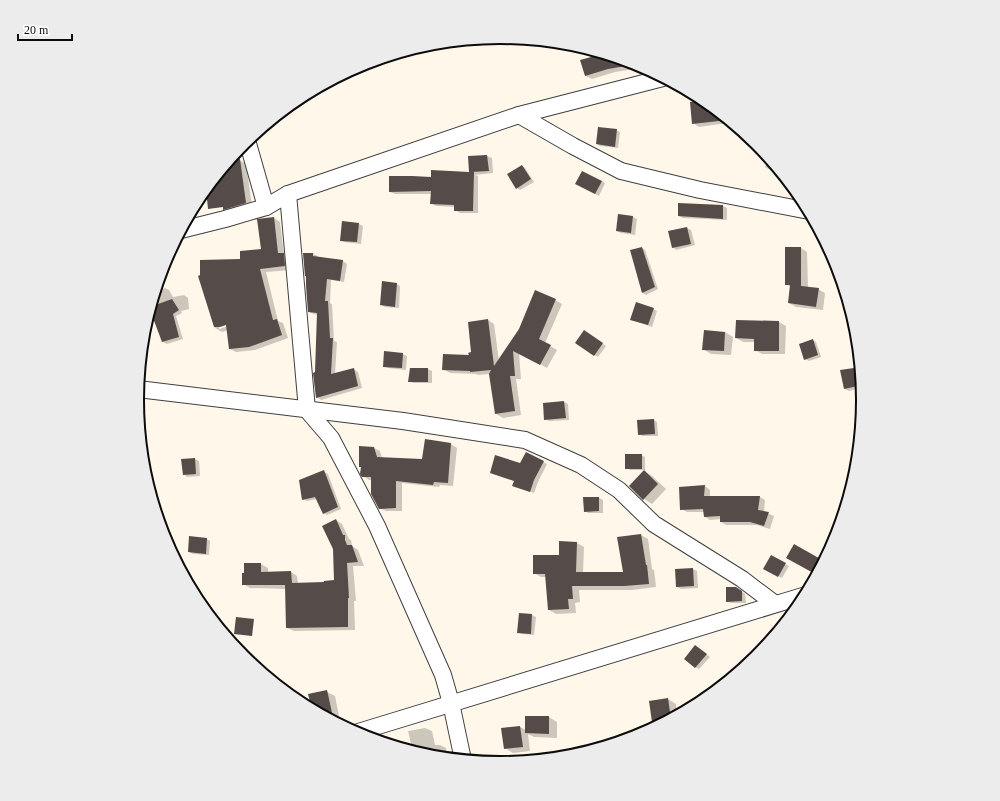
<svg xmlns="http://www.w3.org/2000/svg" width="1000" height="801" viewBox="0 0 1000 801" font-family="'Times New Roman',serif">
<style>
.shadow{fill:#0003;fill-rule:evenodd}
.building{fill:#554b48}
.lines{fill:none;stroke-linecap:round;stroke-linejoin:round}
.street-casing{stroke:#3f3f3f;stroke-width:18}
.street{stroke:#fff;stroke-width:16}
.rim{fill:none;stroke:#0c0c0c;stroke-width:2}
</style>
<rect width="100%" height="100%" fill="#fff8ea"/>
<g class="shadow">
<path d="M 604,54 L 639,65 L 642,66 L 642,68 L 615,72 L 592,79 L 586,76 L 582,61 Z"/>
<path d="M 706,102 L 727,118 L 727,123 L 699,127 L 693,123 L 691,103 Z"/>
<path d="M 616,130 L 620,132 L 618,148 L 600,146 L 597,144 Z"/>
<path d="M 487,156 L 492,158 L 493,173 L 475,175 L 478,176 L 478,213 L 460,213 L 455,210 L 455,207 L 436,206 L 431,203 L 432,194 L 395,194 L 390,192 L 431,178 L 470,173 L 469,157 Z"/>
<path d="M 769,158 L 784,177 L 784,178 L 765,167 Z"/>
<path d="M 239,160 L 246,164 L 252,206 L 231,213 L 224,209 L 220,172 L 228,162 Z"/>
<path d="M 522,166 L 525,168 L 534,182 L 520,190 L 517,188 Z"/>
<path d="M 602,181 L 605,183 L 599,196 L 580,186 Z"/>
<path d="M 794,189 L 802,199 L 804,203 L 801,202 L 793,198 Z"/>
<path d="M 679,204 L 723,206 L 727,208 L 727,220 L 683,218 L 679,216 Z"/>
<path d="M 619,215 L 633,217 L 637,219 L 635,235 L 621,233 L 617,231 Z"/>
<path d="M 274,218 L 280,222 L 284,255 L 290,258 L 291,270 L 266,272 L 278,321 L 283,323 L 288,338 L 255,350 L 236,352 L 230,349 L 228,330 L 222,332 L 215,328 L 199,276 L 241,260 L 262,250 ZM 231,323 L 232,325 L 219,329 L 219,326 Z"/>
<path d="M 359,224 L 363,226 L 361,244 L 344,242 L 341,240 Z"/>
<path d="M 687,228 L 691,230 L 695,245 L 676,250 L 673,247 Z"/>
<path d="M 642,248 L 645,250 L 658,289 L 646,295 L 643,293 Z"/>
<path d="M 801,248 L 807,252 L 808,288 L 818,289 L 825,293 L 823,310 L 796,307 L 789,303 L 791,287 L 786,284 Z"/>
<path d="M 313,254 L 318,256 L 318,257 L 343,261 L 347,264 L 344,282 L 331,280 L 330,303 L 332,304 L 334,341 L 337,342 L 335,374 L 353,369 L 358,372 L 362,388 L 321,400 L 317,397 L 316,373 L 318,315 L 314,314 L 309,312 Z"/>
<path d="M 397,284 L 400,286 L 399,308 L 385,307 L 381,305 Z"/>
<path d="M 165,288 L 169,290 L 173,297 L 184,295 L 188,298 L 189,309 L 181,311 L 182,313 L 176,316 L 183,339 L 167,344 L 163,342 L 153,315 L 148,316 L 155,292 Z"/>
<path d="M 555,300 L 562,304 L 545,343 L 557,350 L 547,368 L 519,353 L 521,379 L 516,379 L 521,415 L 503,418 L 496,414 L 490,374 L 478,375 L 476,374 L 450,373 L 443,369 L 470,357 L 473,353 L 488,320 L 494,324 L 499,361 Z"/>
<path d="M 653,309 L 657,311 L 652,327 L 635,321 Z"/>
<path d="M 779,322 L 786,326 L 785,354 L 762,354 L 755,350 L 755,342 L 743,342 L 736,338 Z"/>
<path d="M 584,331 L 606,346 L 598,357 L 576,343 Z"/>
<path d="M 725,332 L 733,337 L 731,355 L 711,354 L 703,349 Z"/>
<path d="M 813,340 L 816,342 L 821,357 L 809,361 L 805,359 Z"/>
<path d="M 403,354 L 407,356 L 406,370 L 388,368 L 384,366 Z"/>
<path d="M 411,369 L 428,369 L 432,371 L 432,383 L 413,383 L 409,381 Z"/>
<path d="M 854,369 L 858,371 L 861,388 L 849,391 L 845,389 L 841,371 Z"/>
<path d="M 564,402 L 568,404 L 569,420 L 549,421 L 545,419 L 544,404 Z"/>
<path d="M 654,420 L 657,422 L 658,436 L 642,436 L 639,434 Z"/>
<path d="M 451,444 L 457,448 L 453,486 L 440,485 L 439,487 L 402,483 L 402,511 L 386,511 L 379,508 L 372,480 L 369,480 L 363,476 L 362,468 L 360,466 L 374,448 L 380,451 L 382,458 L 423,460 Z"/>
<path d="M 526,453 L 547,464 L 538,482 L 534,493 L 513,486 L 515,481 L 494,474 L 491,472 L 521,464 Z"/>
<path d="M 641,455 L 645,457 L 645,470 L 630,470 L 626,468 Z"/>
<path d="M 195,459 L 199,461 L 200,476 L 187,477 L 184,474 Z"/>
<path d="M 644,471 L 652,476 L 666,489 L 652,504 L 644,499 L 630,486 Z"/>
<path d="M 324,472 L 328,474 L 341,509 L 327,515 L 324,513 L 317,499 L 307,501 L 303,499 Z"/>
<path d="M 705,486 L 710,490 L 710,497 L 760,497 L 765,500 L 764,512 L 774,516 L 770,529 L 757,525 L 726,525 L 721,522 L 721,519 L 710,520 L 705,517 L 705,512 L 687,512 L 681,509 Z"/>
<path d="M 599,498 L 603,500 L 603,513 L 588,513 L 585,511 Z"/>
<path d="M 157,516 L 161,518 L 161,530 Z"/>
<path d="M 336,520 L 342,524 L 349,539 L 351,540 L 352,546 L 358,550 L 364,566 L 353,566 L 356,601 L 354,601 L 355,630 L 294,631 L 287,628 L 286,589 L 250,588 L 243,584 L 245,574 L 245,564 L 261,564 L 268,568 L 268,573 L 291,572 L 297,576 L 298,584 L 325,583 L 335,581 Z"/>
<path d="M 641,535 L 648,539 L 652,569 L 654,570 L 656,587 L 632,590 L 579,590 L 580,602 L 575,603 L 576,613 L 556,614 L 549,610 L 547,577 L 541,577 L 534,573 L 560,556 L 560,542 L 577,543 L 584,547 L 583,573 L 624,573 Z"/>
<path d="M 207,539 L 210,541 L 209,555 L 193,554 L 189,552 Z"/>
<path d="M 771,557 L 789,566 L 782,578 L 765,569 Z"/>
<path d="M 693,569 L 697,571 L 698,588 L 681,589 L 677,587 L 676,570 Z"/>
<path d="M 740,590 L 745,594 L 746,603 L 731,603 L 727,601 Z"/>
<path d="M 532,615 L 536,617 L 534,635 L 522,634 L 518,632 Z"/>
<path d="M 696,646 L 710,657 L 699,669 L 695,667 Z"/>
<path d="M 273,673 L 276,676 L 278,686 L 264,675 Z"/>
<path d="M 327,692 L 335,696 L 340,721 L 335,722 L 313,711 L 310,695 Z"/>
<path d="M 668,699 L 676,704 L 677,716 L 654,728 Z"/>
<path d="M 549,717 L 557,722 L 557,738 L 534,737 L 528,734 L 530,751 L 513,753 L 505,748 L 502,729 L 520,727 L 526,730 Z"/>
<path d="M 425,728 L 432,731 L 435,745 L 440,745 L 446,748 L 447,759 L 429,757 L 413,752 L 408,731 Z"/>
</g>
<g class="building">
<path d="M 602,54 L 608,55 L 638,64 L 608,69 L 585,76 L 580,60 Z"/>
<path d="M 705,101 L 712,107 L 728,120 L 692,124 L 690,102 Z"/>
<path d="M 598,127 L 617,129 L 615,147 L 596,144 Z"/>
<path d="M 487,155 L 489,171 L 471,172 L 474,172 L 473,211 L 454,211 L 454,205 L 430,204 L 431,191 L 389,192 L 389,176 L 412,176 L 431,177 L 431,170 L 469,172 L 468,156 Z"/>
<path d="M 240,159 L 246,203 L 223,210 L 223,207 L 208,209 L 206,189 L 229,161 Z"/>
<path d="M 522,165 L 531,179 L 516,189 L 507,174 Z"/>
<path d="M 582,171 L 602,181 L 595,194 L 575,184 Z"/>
<path d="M 678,203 L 723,205 L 723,219 L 678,216 Z"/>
<path d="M 618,214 L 633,216 L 631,233 L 616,231 Z"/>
<path d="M 274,217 L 278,253 L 284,253 L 285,266 L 260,269 L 273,320 L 277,319 L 282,335 L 249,347 L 229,349 L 226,325 L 220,327 L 214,327 L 198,276 L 200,275 L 200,260 L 240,259 L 240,251 L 261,249 L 257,219 Z"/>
<path d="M 342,221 L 359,223 L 357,242 L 340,241 Z"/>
<path d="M 687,227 L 691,244 L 672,248 L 668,231 Z"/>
<path d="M 642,247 L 655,287 L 642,293 L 630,250 Z"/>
<path d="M 785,247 L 801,247 L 801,286 L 819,288 L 816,307 L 788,303 L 790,285 L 785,285 Z"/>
<path d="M 303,253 L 313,253 L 313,256 L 343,260 L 340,281 L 327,279 L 325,301 L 328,301 L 330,338 L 333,338 L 331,374 L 354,368 L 358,386 L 316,398 L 313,373 L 315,372 L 317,313 L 308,312 L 306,286 L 306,276 L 305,276 Z"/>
<path d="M 382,281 L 397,283 L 395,307 L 380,305 Z"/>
<path d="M 535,290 L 556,299 L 539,339 L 551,345 L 540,365 L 513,351 L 515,376 L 510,376 L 515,411 L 495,414 L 489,374 L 491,370 L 470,372 L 470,371 L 442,370 L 443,354 L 469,355 L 468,353 L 471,352 L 468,322 L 488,319 L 494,366 L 519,329 Z"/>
<path d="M 172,299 L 179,310 L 173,314 L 179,337 L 162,342 L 150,310 L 150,307 Z"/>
<path d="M 636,302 L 654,308 L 648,325 L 630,320 Z"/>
<path d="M 736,320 L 779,321 L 779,351 L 754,351 L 754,339 L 735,338 Z"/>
<path d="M 584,330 L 603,343 L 594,356 L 575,343 Z"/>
<path d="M 704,330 L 725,332 L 724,351 L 702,350 Z"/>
<path d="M 813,339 L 818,355 L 804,360 L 799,344 Z"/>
<path d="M 384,351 L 403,353 L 402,368 L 383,367 Z"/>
<path d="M 410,368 L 428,368 L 428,382 L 408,382 Z"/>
<path d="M 854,368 L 858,386 L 844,389 L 840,370 Z"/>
<path d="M 564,401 L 566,418 L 544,420 L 543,403 Z"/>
<path d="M 654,419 L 655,434 L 638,435 L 637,420 Z"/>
<path d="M 425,439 L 451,443 L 448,483 L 434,482 L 433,485 L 396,481 L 396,508 L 379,509 L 371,494 L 371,477 L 362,477 L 360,474 L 361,467 L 359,467 L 359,446 L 374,447 L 377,457 L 422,459 Z"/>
<path d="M 526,452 L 544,461 L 534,480 L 530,492 L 512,486 L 514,481 L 490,473 L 495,455 L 520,463 Z"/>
<rect x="625" y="454" width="17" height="15"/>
<path d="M 195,458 L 196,474 L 183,475 L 181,459 Z"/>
<path d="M 324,470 L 338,507 L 323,514 L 315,497 L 302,500 L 299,480 Z"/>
<path d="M 644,470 L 658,484 L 643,500 L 629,486 Z"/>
<path d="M 705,485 L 704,496 L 760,496 L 758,510 L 769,512 L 764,526 L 750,522 L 720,522 L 720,516 L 704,517 L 703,509 L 680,510 L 679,487 Z"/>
<path d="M 583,497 L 599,497 L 599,511 L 584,512 Z"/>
<path d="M 336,519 L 343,535 L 345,535 L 345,540 L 347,545 L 352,545 L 358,562 L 347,563 L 349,598 L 348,598 L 348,627 L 286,628 L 285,585 L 242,585 L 242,573 L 244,573 L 244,563 L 261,563 L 261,572 L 291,571 L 292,583 L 324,582 L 324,581 L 334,580 L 333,549 L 322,526 Z"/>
<path d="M 641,534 L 646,565 L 647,565 L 649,584 L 624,586 L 572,586 L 573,599 L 568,599 L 569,609 L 548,610 L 545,574 L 533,574 L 533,555 L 559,555 L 559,541 L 577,542 L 576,572 L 623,572 L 617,537 Z"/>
<path d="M 189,536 L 207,538 L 206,554 L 188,552 Z"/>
<path d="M 794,544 L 824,561 L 817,575 L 786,558 Z"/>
<path d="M 771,555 L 786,563 L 778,577 L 763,569 Z"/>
<path d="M 693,568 L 694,586 L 676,587 L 675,569 Z"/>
<path d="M 726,587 L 736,587 L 742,591 L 742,601 L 726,602 Z"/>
<path d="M 519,613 L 532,614 L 531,634 L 517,633 Z"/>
<path d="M 236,617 L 254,619 L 252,636 L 234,634 Z"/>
<path d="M 695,645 L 707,654 L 695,668 L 684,659 Z"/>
<path d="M 327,690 L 334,722 L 312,710 L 308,694 Z"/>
<path d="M 668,698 L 671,719 L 653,729 L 649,701 Z"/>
<path d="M 525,716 L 549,716 L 549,734 L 525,733 Z"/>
<path d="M 520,726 L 523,747 L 504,749 L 501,728 Z"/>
</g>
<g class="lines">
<g class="street-casing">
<g id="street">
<path d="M 519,115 L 573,146 L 621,171 L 700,190 L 809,211"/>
<path d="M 247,140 L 266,207"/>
<path d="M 288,194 L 307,410 L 331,438 L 377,526 L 443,675 L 451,703 L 463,760"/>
<path d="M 181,230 L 225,219 L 266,207 L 288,194 L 519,115 L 663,78"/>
<path d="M 138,389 L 403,421 L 525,440 L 581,465 L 619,490 L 654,524 L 742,579 L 775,604"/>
<path d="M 355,733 L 806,595"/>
</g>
</g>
<use href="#street" class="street"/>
</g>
<path d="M0 0H1000V801H0ZM144 400a356 356 0 1 1 712 0a356 356 0 1 1-712 0Z" fill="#ececec" fill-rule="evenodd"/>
<path class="rim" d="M144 400a356 356 0 1 1 712 0a356 356 0 1 1-712 0Z"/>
<path d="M18 34v6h54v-6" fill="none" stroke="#0c0c0c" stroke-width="2"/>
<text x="24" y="34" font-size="12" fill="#0c0c0c" stroke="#ffffff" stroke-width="3" paint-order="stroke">20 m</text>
</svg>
